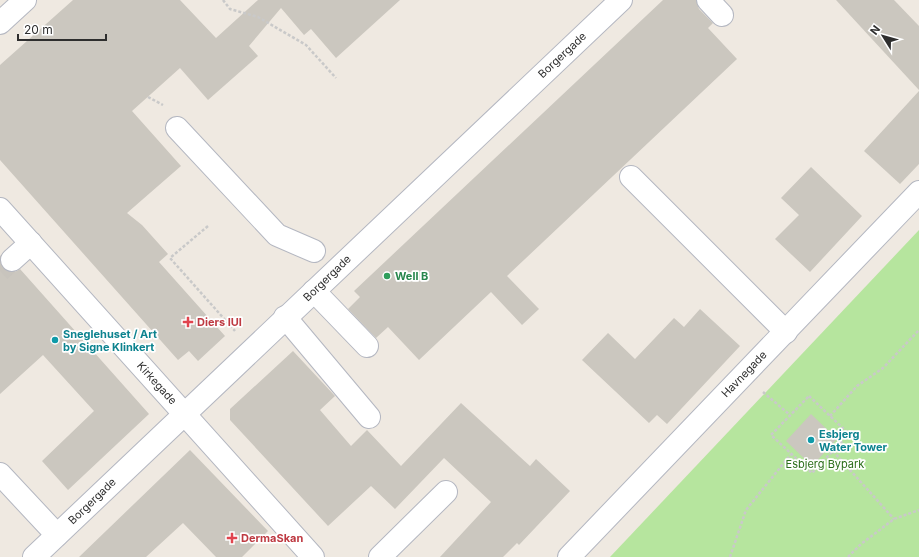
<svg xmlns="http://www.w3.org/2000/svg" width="919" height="557" viewBox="0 0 919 557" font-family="Inter,sans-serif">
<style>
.green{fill:#b6e59e}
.building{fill:#cbc7bf}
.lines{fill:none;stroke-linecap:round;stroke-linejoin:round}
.minor-tunnel{stroke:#c8c4bd;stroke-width:22;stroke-dasharray:22 11;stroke-linecap:butt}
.minor-casing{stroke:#b4b7c1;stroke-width:24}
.path{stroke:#c9c9c9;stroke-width:2.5;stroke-dasharray:3 2;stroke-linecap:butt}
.minor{stroke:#fff;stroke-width:22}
.leisure-dot{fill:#2e9e5b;stroke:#fff;stroke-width:1.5}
.health-dot{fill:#e0444e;stroke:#fff;stroke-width:1.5}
.culture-dot{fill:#0f9aa8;stroke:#fff;stroke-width:1.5}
.labels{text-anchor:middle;stroke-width:3.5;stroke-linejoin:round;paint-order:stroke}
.street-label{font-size:11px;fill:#2e2e2e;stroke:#fff}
.leisure-label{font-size:11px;font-weight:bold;fill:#27864d;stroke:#fff;text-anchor:start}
.health-label{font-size:11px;font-weight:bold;fill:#be3a42;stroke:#fff;text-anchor:start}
.culture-label{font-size:11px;font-weight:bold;fill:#0d838f;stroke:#fff;text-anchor:start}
.park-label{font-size:11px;fill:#2c6e1b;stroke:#fff}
</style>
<rect width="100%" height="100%" fill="#efe9e1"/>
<path class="green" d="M 919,230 L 919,557 L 610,557 Z"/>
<g class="building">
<path d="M 73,0 L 180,0 L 216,38 L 258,0 L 400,0 L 336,58 L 311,29 L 304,35 L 281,8 L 249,46 L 258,56 L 208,100 L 180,68 L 132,111 L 181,166 L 127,213 L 142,225 L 168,254 L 159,262 L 225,336 L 198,361 L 189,351 L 178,360 L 0,160 L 0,65 Z"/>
<path d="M 663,0 L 696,0 L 699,9 L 713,23 L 708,28 L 737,59 L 507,276 L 539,309 L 522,325 L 491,292 L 419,360 L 388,327 L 376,338 L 348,309 L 360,297 L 354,291 Z"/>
<path d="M 836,0 L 894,0 L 919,26 L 919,90 Z"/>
<path d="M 919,91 L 919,164 L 900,184 L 864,151 Z"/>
<path d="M 811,167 L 862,216 L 810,272 L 775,239 L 799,215 L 781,198 Z"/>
<path d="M 0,263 L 3,269 L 8,272 L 15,272 L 20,269 L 149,414 L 68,490 L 42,461 L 94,411 L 43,355 L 0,394 Z"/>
<path d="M 700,309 L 740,346 L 667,424 L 657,415 L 649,423 L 582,360 L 608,333 L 635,359 L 674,318 L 684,327 Z"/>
<path d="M 293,351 L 335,396 L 320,410 L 351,446 L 367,430 L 401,466 L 461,403 L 530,466 L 536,459 L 570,491 L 519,545 L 517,543 L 503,557 L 440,557 L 491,502 L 444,458 L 395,509 L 371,486 L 328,526 L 230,420 L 230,409 Z"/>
<path d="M 811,414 L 837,439 L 812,466 L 786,441 Z"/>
<path d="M 190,450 L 268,531 L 242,557 L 216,557 L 183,523 L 146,557 L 79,557 Z"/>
</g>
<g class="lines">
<path class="minor-tunnel" d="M 0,271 L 12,260"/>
<g class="minor-casing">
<g id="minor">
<path d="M 708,0 L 722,15"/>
<path d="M 0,23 L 25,0"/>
<path d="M 177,128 L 277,235 L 314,251"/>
<path d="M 631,177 L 786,332"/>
<path d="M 0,209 L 313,557"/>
<path d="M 12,260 L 31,243"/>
<path d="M 314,291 L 367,346"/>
<path d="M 285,317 L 369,417"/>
<path d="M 0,474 L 57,535"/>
<path d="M 34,557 L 621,0"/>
<path d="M 380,557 L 446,492"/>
<path d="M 569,557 L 919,192"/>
</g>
</g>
<g class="path">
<path d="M 223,0 L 230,9 L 258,17 L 306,45 L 336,78"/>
<path d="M 148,97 L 163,105"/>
<path d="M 208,226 L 170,258 L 235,331"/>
<path d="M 763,392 L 790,415"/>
<path d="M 809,396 L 849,434 L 812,473 L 771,435 Z"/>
<path d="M 830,416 L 857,386 L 883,368 L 919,330"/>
<path d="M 833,451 L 894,519"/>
<path d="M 730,557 L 746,510 L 791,454"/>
<path d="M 848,557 L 861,544 L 894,519 L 919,510"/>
</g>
<use href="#minor" class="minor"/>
</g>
<circle class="leisure-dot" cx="387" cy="276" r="4"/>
<g class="health-dot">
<path d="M186 316h4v4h4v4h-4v4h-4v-4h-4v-4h4z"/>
<path d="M230 532h4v4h4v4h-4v4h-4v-4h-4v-4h4z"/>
</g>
<g class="culture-dot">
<circle cx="55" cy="340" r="4"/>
<circle cx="811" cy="440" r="4"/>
</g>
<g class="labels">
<g class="street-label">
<text transform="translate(562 55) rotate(-43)" y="4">Borgergade</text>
<text transform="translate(327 278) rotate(-44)" y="4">Borgergade</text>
<text transform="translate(744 374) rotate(-46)" y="4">Havnegade</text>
<text transform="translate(157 383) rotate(48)" y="4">Kirkegade</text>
<text transform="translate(92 501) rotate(-44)" y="4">Borgergade</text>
</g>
<g class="leisure-label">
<text x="395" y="280">Well B</text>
</g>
<g class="health-label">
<text x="197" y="326">Diers IUI</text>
<text x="241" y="542">DermaSkan</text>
</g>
<g class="culture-label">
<text x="63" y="338">Sneglehuset / Art<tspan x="63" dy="13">by Signe Klinkert</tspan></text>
<text x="819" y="438">Esbjerg<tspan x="819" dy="13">Water Tower</tspan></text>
</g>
<g class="park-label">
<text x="825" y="468">Esbjerg Bypark</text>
</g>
</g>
<g transform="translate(883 36) rotate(307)" stroke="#ffffff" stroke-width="3" paint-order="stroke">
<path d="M0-3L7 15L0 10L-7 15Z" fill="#2e2e2e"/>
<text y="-6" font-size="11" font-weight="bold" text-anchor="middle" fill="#2e2e2e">N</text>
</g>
<path d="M18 34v6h88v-6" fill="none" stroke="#2e2e2e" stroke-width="2"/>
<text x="24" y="34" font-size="12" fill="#2e2e2e" stroke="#ffffff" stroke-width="3" paint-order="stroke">20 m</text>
</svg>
